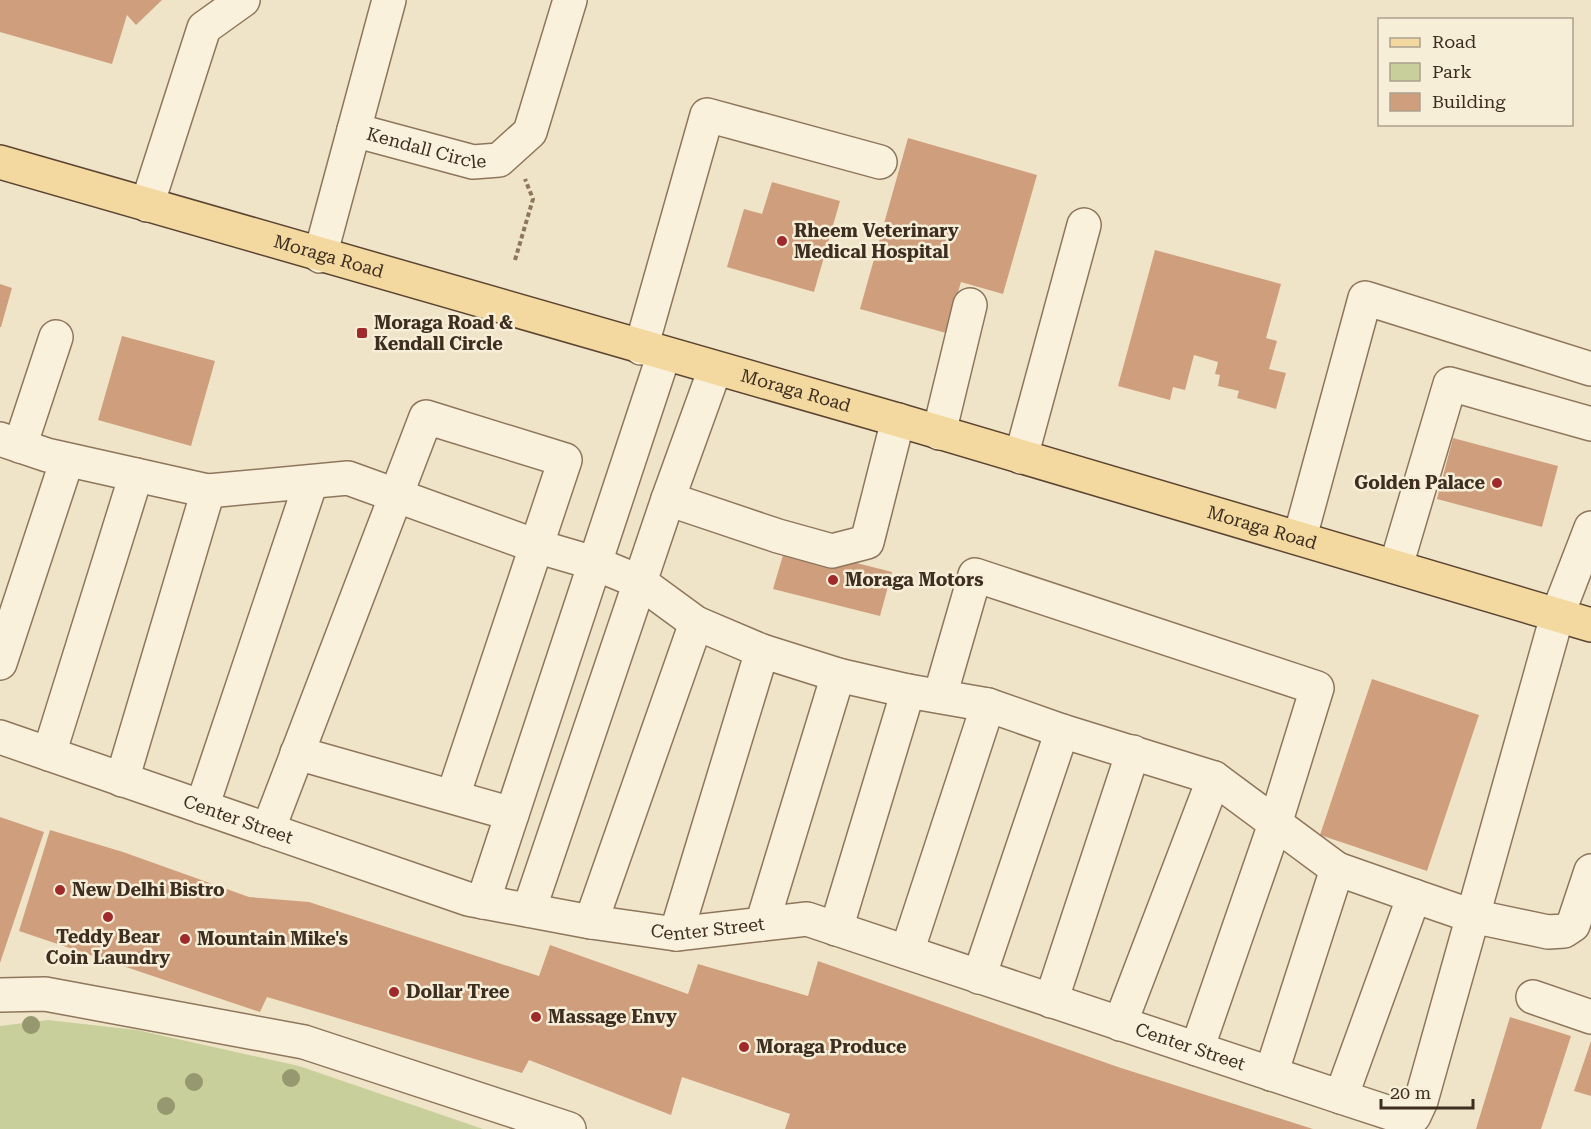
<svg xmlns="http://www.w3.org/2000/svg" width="1591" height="1129" viewBox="0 0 1591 1129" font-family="'Roboto Serif',serif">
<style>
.green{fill:#c9cf9b}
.building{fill:#cf9f7d}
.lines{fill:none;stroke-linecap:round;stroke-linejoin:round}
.minor-casing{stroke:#8d765c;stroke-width:36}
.major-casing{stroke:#5b4430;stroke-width:36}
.path{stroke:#8d765c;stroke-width:4;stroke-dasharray:4.5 3;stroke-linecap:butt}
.minor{stroke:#faf1dc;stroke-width:33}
.major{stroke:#f3d9a0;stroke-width:33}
.tree{fill:#96986f}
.poi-dot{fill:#9e2a2b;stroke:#f7eed8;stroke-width:2}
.labels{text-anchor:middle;stroke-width:5;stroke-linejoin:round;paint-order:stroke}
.street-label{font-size:18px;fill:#3d2e20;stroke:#f7eed8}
.poi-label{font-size:18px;font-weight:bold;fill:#3d2e20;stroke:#f7eed8;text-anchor:start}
</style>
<rect width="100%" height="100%" fill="#f0e4c8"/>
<path class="green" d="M 48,1020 L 137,1030 L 299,1066 L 483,1129 L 0,1129 L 0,1026 Z"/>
<g class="building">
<path d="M 0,0 L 162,0 L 136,25 L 127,15 L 112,64 L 0,32 Z"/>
<path d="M 908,138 L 1037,175 L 1003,294 L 961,282 L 946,333 L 860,309 Z"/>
<path d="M 772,182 L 840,201 L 814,292 L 727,267 L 744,209 L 762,214 Z"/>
<path d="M 1155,250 L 1281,284 L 1266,338 L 1277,341 L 1269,369 L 1286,373 L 1276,409 L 1237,398 L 1239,391 L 1218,386 L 1220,375 L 1215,374 L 1218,362 L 1194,355 L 1185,390 L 1173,387 L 1170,400 L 1118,386 Z"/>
<path d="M 0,284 L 12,288 L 1,327 L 0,327 Z"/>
<path d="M 122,336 L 215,361 L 191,446 L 98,420 Z"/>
<path d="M 1453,438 L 1558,466 L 1542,527 L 1437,499 Z"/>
<path d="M 786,545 L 892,572 L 880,616 L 773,589 Z"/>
<path d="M 1372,679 L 1479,715 L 1427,871 L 1320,835 Z"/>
<path d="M 0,817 L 44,832 L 0,963 Z"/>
<path d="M 50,830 L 123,852 L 249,897 L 309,902 L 539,976 L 550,945 L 688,994 L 698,964 L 808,996 L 818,961 L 1118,1067 L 1313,1129 L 785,1129 L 790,1114 L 682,1077 L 671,1115 L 529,1060 L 522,1073 L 267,997 L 260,1012 L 19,931 Z"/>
<path d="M 1510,1017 L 1571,1036 L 1541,1129 L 1476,1129 Z"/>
<path d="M 1591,1041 L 1591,1096 L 1574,1091 Z"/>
</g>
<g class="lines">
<g class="minor-casing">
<g id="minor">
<path id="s1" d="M 354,130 L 473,162 L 499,160 L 530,132 L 570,0"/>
<path d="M 147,205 L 204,28 L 243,0"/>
<path d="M 320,256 L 389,0"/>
<path d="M 641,348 L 707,115 L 880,162"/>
<path d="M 939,433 L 970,305"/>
<path d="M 0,439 L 47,455 L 208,491 L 348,478 L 536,546 L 594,563 L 640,582 L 696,623 L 762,651 L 838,675 L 908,691 L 988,705 L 1062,731 L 1214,778 L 1337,869"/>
<path d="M 20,446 L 56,337"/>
<path d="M 1021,457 L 1084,225"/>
<path d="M 668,499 L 778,536 L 832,551 L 867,542 L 898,420"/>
<path d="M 1300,537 L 1365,298 L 1591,369"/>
<path d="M 1396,566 L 1450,384 L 1591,424"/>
<path d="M 0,663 L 67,460"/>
<path d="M 940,696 L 975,575 L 1317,688 L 1275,824 L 1197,1049"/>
<path id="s2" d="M 0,737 L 468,899 L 591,922 L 676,934 L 807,919 L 1341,1097 L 1399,1116 L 1414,1116 L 1421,1101 L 1557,616 L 1591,528"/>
<path d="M 297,753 L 512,814"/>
<path d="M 49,754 L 136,475"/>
<path d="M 122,780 L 208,491"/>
<path d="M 202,807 L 311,482"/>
<path d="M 268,830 L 426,417 L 565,460 L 453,796"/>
<path d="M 1414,896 L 1472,916 L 1548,932 L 1564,931 L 1573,925 L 1591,871"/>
<path d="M 483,902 L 664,354"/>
<path d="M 529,910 L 668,499 L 715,369"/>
<path d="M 591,922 L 696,623"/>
<path d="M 762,924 L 838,675"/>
<path d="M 836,929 L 908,691"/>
<path d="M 676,934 L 762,651"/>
<path d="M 907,952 L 988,705"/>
<path d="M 979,977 L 1062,731"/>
<path d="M 0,995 L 45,994 L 304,1042 L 569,1129"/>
<path d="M 1533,997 L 1591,1017"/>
<path d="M 1051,1001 L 1133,752"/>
<path d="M 1120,1024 L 1214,778"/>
<path d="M 1271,1074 L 1337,869 L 1414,896 L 1341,1097"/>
</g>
</g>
<g class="major-casing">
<g id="major">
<path id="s3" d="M 0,162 L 898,420 L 1591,625"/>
</g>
</g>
<path class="path" d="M 515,260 L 533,199 L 525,179"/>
<use href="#minor" class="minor"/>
<use href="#major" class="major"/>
</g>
<g class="tree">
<circle cx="31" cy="1025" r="9"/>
<circle cx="291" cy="1078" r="9"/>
<circle cx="194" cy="1082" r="9"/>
<circle cx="166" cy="1106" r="9"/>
</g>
<g class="poi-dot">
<circle cx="782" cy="241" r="6"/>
<rect x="356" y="327" width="12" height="12" rx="3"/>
<circle cx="1497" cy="483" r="6"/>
<circle cx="833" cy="580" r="6"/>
<circle cx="60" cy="890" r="6"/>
<circle cx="108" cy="917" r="6"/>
<circle cx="185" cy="939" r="6"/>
<circle cx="394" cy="992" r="6"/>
<circle cx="536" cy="1017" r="6"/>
<circle cx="744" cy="1047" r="6"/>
</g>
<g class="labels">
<g class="street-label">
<text dy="6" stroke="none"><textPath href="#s1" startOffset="75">Kendall Circle</textPath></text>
<text dy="6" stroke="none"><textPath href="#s3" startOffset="342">Moraga Road</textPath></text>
<text dy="6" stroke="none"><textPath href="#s3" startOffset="828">Moraga Road</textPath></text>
<text dy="6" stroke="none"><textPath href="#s3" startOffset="1314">Moraga Road</textPath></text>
<text dy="6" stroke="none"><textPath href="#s2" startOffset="252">Center Street</textPath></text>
<text dy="6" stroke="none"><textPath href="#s2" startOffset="738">Center Street</textPath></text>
<text dy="6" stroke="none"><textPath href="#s2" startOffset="1242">Center Street</textPath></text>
</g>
<g class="poi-label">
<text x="794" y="237">Rheem Veterinary<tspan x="794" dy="21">Medical Hospital</tspan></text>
<text x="374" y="329">Moraga Road &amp;<tspan x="374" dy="21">Kendall Circle</tspan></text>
<text x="1485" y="489" text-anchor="end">Golden Palace</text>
<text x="845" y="586">Moraga Motors</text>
<text x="72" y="896">New Delhi Bistro</text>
<text x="108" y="943" text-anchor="middle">Teddy Bear<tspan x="108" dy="21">Coin Laundry</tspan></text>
<text x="197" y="945">Mountain Mike's</text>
<text x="406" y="998">Dollar Tree</text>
<text x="548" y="1023">Massage Envy</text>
<text x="756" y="1053">Moraga Produce</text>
</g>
</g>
<rect x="1378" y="18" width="195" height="108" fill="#f7eed8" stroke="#ada18e" stroke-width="1.5"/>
<rect x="1390" y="38" width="30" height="9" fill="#f3d9a0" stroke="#ada18e" stroke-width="1.5"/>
<text x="1432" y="48" font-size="18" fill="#3d2e20">Road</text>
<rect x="1390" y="63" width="30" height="18" fill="#c9cf9b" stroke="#ada18e" stroke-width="1.5"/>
<text x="1432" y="78" font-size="18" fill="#3d2e20">Park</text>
<rect x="1390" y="93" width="30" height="18" fill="#cf9f7d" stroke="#ada18e" stroke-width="1.5"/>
<text x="1432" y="108" font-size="18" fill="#3d2e20">Building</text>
<path d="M1381 1099v9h92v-9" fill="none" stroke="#3d2e20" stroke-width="3"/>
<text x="1390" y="1099" font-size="18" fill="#3d2e20" stroke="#f7eed8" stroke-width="4.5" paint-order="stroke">20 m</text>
</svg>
